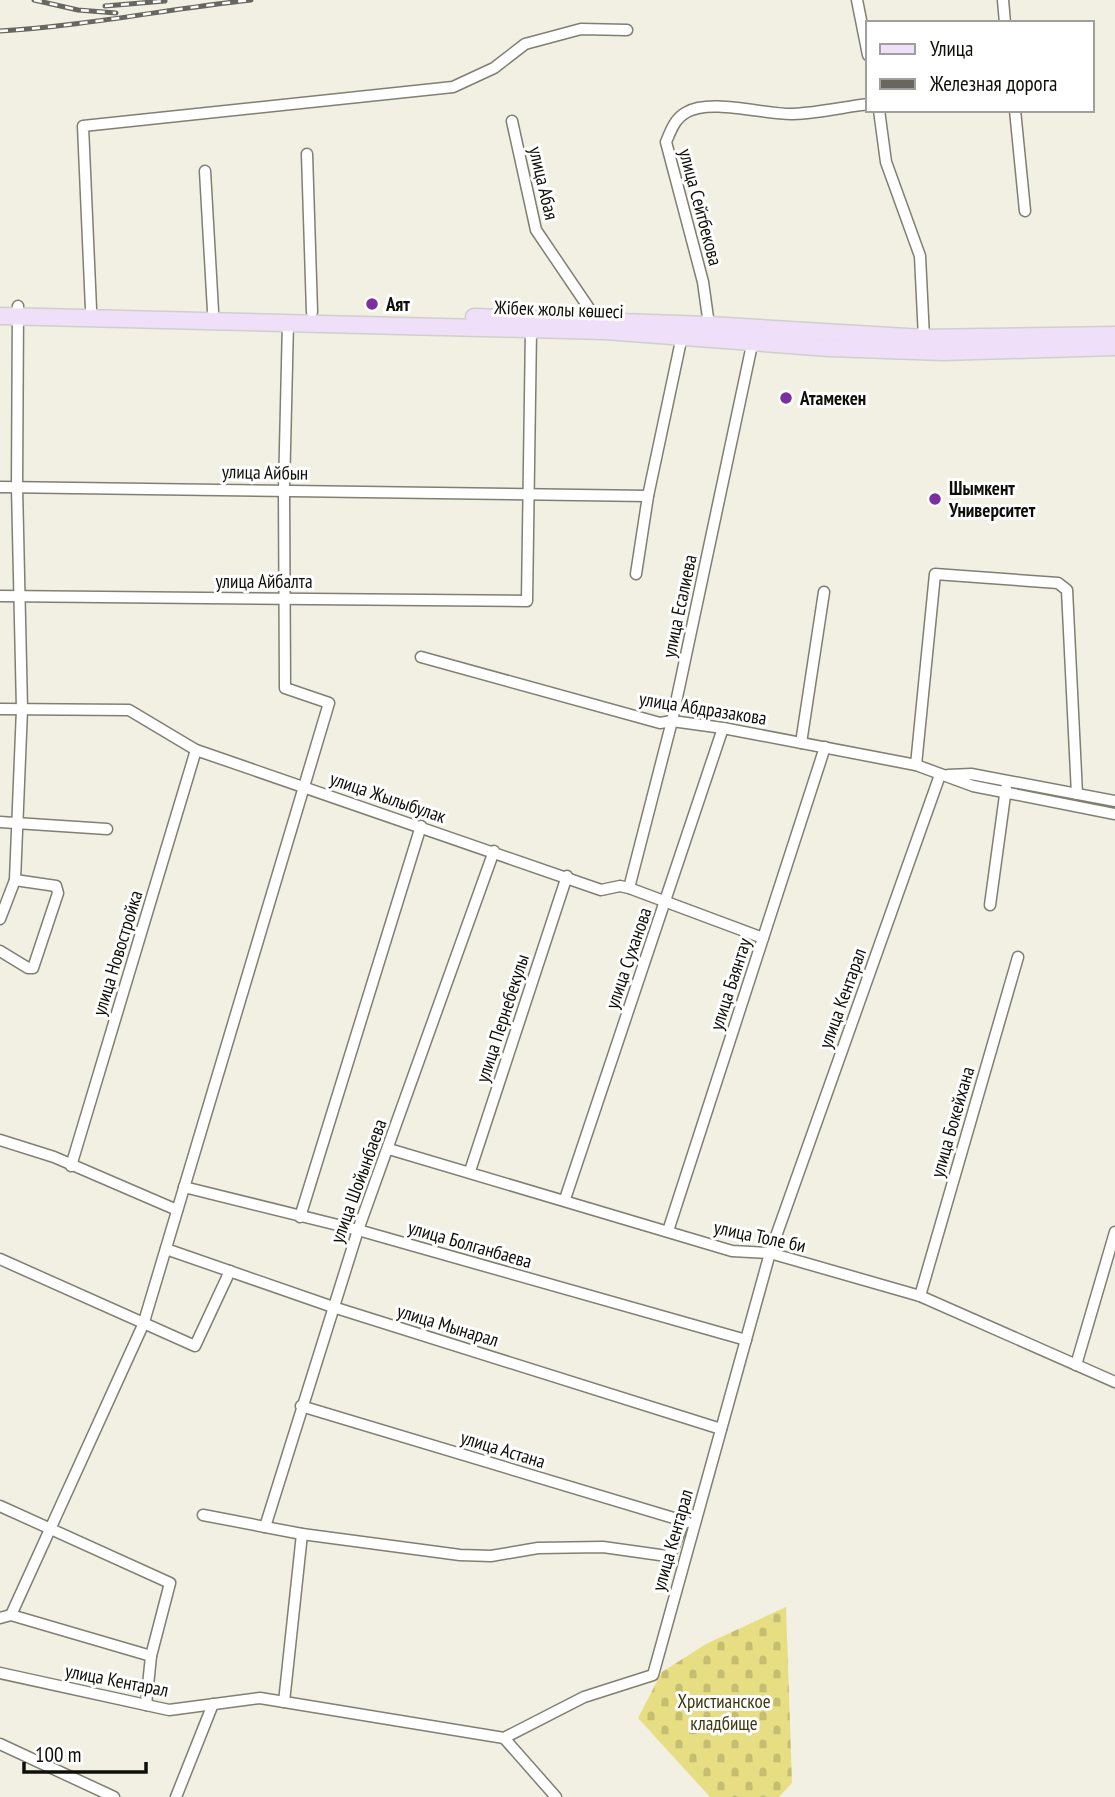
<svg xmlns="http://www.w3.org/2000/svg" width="1115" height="1797" viewBox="0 0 1115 1797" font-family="'PT Sans Narrow',sans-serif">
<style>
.cemetery{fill:url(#cemetery-stones)}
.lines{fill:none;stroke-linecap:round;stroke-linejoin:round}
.minor-casing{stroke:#7f7f72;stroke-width:13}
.primary-casing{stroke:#cfcfce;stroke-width:19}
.minor{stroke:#fff;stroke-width:10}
.primary{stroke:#efdff8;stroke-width:16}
.rail-casing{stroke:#68675f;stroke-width:5}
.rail{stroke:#fff;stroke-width:2.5;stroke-dasharray:8;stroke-linecap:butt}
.poi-dot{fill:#7d2fa0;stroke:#fff;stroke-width:2.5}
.labels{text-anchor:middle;stroke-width:6;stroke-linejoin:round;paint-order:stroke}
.street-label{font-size:19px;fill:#0f0f0a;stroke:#fff}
.poi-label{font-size:19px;font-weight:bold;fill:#0f0f0a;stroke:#fff;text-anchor:start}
.park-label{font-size:19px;fill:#3b370d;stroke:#fff}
</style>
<defs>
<pattern id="cemetery-stones" width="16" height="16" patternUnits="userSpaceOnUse" patternTransform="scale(1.75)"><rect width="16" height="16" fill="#e7de83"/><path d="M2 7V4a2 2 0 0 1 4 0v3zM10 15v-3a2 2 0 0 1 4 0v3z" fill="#c5bd70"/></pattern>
</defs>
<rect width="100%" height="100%" fill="#f1f0e3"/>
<path class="cemetery" d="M 786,1607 L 792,1783 L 779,1797 L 710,1797 L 638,1718 L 662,1672 L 706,1644 Z"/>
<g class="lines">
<g class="minor-casing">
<g id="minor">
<path d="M 857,0 L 868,55"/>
<path d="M 1003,0 L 1005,23"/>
<path d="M 879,110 L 886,162 L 920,256 L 924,338"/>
<path d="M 1015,110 L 1025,211"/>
<path d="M 512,121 L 536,230 L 597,320"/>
<path d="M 307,154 L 312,312"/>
<path d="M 205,171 L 213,311"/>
<path d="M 91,309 L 83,126 L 453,87 L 494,68 L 525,44 L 581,29 L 627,30"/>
<path d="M 709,325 L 703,282 L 666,142 C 671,130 675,118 687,112 C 711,98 766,115 793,114 C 818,113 844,107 868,104"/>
<path d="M 0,487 L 648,496"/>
<path d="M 636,574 L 648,496 L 682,336"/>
<path d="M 0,596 L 527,601 L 531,329"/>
<path d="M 421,657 L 660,723 L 672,721 L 723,728 L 916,765 L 973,786 L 1115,814"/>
<path d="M 0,709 L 129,710 L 196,750 L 601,890 L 620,886 L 629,888 L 763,938"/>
<path d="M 801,743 L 824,592"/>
<path d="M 916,765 L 935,574 L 1058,583 L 1067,590 L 1077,794"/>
<path d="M 948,775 L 971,774 L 1115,801"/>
<path d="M 0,822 L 107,829"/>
<path d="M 629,888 L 672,721 L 753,340"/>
<path d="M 990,905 L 1006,788"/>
<path d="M 0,919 L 15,880 L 22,709 L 17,487 L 18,306"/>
<path d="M 0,951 L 28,968 L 33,968 L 58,893 L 56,886 L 15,880"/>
<path d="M 0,1140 L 54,1157 L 177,1210"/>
<path d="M 389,1149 L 732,1251 L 770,1253 L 920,1296 L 1115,1382"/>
<path d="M 71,1166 L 196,750"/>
<path d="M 470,1171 L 567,876"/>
<path d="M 184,1187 L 358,1230 L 746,1340"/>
<path d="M 565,1199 L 723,728"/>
<path d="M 300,1217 L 421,826"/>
<path d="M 668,1231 L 825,747"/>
<path d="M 166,1249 L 333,1307 L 721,1429"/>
<path d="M 0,1259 L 195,1346 L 230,1271"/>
<path d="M 920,1296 L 1018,957"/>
<path d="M 1076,1365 L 1115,1232"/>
<path d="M 301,1406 L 687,1522"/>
<path d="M 0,1506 L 170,1583 L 151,1656 L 146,1705"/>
<path d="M 203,1515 L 302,1534 L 460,1555 L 491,1556 L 538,1548 L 603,1547 L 667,1556 L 672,1551 L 684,1521"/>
<path d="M 265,1527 L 358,1230 L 494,851"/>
<path d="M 11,1615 L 143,1325 L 329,703 L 285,688 L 284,490 L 288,322"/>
<path d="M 0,1618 L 11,1615 L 151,1656"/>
<path d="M 0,1673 L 169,1710 L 260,1698 L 504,1738 L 584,1697 L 653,1675 L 770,1253 L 940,775"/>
<path d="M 284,1702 L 302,1534"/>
<path d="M 504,1738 L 556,1797"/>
<path d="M 0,1744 L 114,1797"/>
<path d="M 176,1797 L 213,1704"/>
</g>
</g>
<g class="primary-casing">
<g id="primary">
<path d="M 0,316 L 605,331 L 829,348 L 943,352 L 1115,347"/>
<path d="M 474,317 L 709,325 L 924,338 L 1115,335"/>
</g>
</g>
<use href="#minor" class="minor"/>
<use href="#primary" class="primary"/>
<g class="rail-casing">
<g id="rail">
<path d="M 34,0 L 78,10 L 116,13"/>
<path d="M 105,6 L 165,1"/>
<path d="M 0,31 C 85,26 167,9 251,0"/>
</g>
</g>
<use href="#rail" class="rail"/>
</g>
<g class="poi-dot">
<circle cx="372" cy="304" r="7"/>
<circle cx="786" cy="398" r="7"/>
<circle cx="935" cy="499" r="7"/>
</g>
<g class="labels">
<g class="street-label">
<text transform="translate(544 183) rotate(77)" y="7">улица Абая</text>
<text transform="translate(701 207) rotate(75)" y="7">улица Сейтбекова</text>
<text transform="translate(559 309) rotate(2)" y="7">Жібек жолы көшесі</text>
<text transform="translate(265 472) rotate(1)" y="7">улица Айбын</text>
<text x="264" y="588">улица Айбалта</text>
<text transform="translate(679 606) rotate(-78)" y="7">улица Есалиева</text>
<text transform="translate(703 708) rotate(9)" y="7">улица Абдразакова</text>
<text transform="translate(388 797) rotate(19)" y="7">улица Жылыбулак</text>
<text transform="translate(117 953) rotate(-73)" y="7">улица Новостройка</text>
<text transform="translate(628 958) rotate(-71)" y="7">улица Суханова</text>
<text transform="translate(730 984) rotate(-72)" y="7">улица Баянтау</text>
<text transform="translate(842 998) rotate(-70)" y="7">улица Кентарал</text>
<text transform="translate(502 1018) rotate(-72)" y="7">улица Пернебекулы</text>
<text transform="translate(952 1122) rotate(-74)" y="7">улица Бокейхана</text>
<text transform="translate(358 1181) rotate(-70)" y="7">улица Шойынбаева</text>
<text transform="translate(760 1236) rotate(12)" y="7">улица Толе би</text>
<text transform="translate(470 1244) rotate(16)" y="7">улица Болганбаева</text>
<text transform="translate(448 1325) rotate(17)" y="7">улица Мынарал</text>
<text transform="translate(503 1449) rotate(17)" y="7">улица Астана</text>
<text transform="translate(672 1540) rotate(-74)" y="7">улица Кентарал</text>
<text transform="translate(117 1680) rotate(11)" y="7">улица Кентарал</text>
</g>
<g class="poi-label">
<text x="386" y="311">Аят</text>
<text x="800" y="405">Атамекен</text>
<text x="949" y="495">Шымкент<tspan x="949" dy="22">Университет</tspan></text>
</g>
<g class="park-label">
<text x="724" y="1708">Христианское<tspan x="724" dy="22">кладбище</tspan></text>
</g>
</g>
<rect x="866" y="21" width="228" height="91" fill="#ffffff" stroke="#9f9f9d" stroke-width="2"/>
<rect x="880" y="44" width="35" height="10" fill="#efdff8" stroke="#9f9f9d" stroke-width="2"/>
<text x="930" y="56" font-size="21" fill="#0f0f0a">Улица</text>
<rect x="880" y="79" width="35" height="10" fill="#68675f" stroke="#9f9f9d" stroke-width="2"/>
<text x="930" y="91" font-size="21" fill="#0f0f0a">Железная дорога</text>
<path d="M24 1762v10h122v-10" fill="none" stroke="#0f0f0a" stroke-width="3.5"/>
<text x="35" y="1762" font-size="21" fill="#0f0f0a" stroke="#ffffff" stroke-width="5" paint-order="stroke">100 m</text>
</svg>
